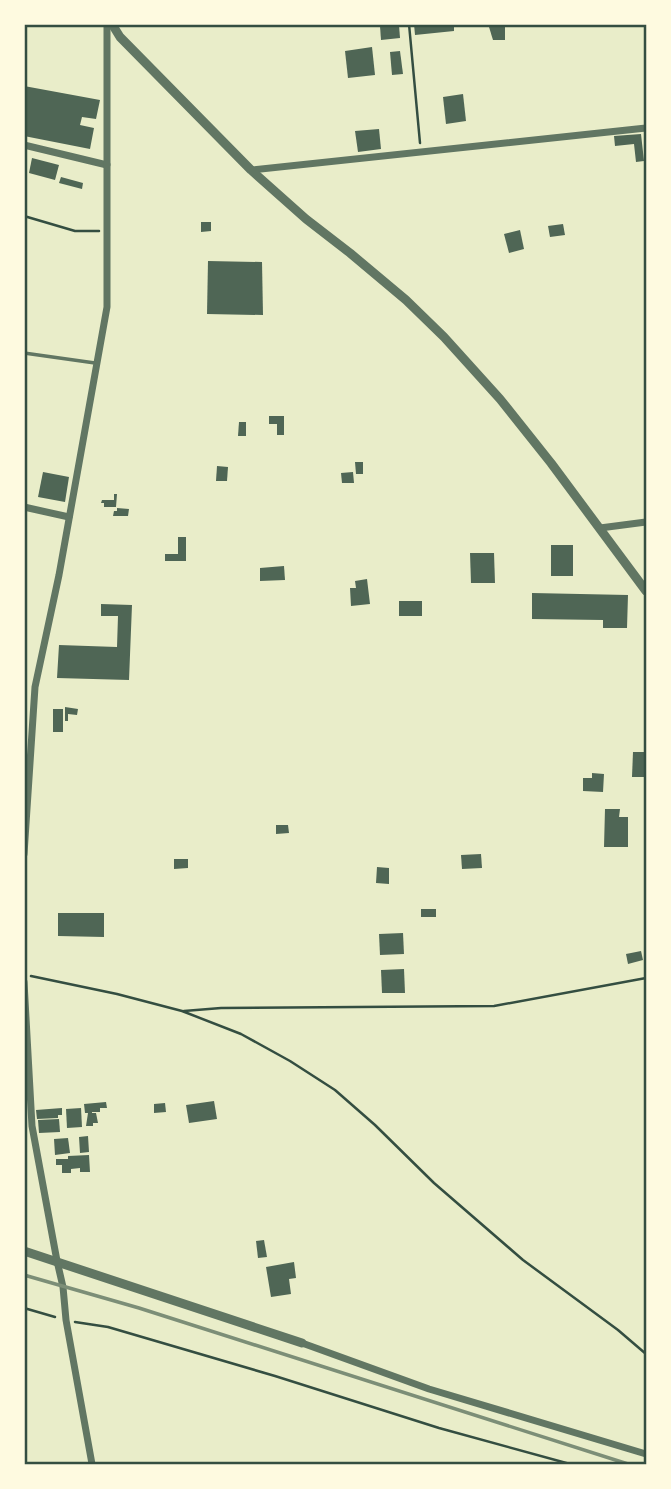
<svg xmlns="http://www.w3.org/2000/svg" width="671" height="1489" viewBox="0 0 671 1489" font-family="'PT Sans',sans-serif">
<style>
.building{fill:#4f6655}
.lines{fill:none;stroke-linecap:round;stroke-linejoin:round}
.path{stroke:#344e41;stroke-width:2.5}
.service{stroke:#617663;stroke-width:3.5}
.minor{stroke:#617663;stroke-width:7}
.tertiary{stroke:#617663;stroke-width:9}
.rail{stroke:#7c8e77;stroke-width:3.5}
.neatline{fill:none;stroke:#344e41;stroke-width:2.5}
</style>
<rect width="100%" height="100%" fill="#e9edc9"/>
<g class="building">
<path d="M 414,24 L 454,24 L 454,31 L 415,35 Z"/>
<path d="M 399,25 L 400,38 L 381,40 L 380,26 Z"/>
<path d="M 505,26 L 505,40 L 493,40 L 489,27 Z"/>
<path d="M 372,47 L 375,75 L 348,78 L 345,51 Z"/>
<path d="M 400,51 L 403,74 L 392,75 L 390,52 Z"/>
<path d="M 24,86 L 100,100 L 96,119 L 82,117 L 80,125 L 94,128 L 90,149 L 24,136 Z"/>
<path d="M 463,94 L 466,121 L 446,124 L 443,97 Z"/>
<path d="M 379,129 L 381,149 L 358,152 L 355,131 Z"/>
<path d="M 641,134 L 644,161 L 636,162 L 634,144 L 615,146 L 614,136 Z"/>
<path d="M 32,158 L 59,165 L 55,180 L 29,173 Z"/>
<path d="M 61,177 L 83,183 L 82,189 L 59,183 Z"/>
<path d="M 201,222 L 211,222 L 211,231 L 201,232 Z"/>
<path d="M 563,224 L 565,235 L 550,237 L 548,226 Z"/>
<path d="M 520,230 L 524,249 L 509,253 L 504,234 Z"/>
<path d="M 208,261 L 262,262 L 263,315 L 207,314 Z"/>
<path d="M 269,416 L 284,416 L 284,435 L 277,435 L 277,424 L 269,424 Z"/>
<path d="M 239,422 L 246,422 L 246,436 L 238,436 Z"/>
<path d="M 355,462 L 363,462 L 363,474 L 356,474 Z"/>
<path d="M 217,466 L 228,467 L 227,481 L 216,481 Z"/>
<path d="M 43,472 L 69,477 L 65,502 L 38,497 Z"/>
<path d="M 353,472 L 354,483 L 342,483 L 341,473 Z"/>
<path d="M 114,494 L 117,494 L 116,507 L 104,507 L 104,503 L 101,503 L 102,500 L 114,500 Z"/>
<path d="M 117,508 L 129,509 L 128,516 L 113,516 L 114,511 L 117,511 Z"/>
<path d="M 178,537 L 186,537 L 186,561 L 165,561 L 165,554 L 178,554 Z"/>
<rect x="551" y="545" width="22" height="31"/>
<path d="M 470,553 L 494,553 L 495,583 L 471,583 Z"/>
<path d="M 284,566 L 285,580 L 260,581 L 260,568 Z"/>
<path d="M 367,579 L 370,604 L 351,606 L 350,588 L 356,588 L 355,581 Z"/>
<path d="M 532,593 L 628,595 L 627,628 L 603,628 L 603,620 L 532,619 Z"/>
<rect x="399" y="601" width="23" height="15"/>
<path d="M 101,604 L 132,605 L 129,680 L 57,678 L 59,645 L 117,647 L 118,616 L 101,616 Z"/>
<path d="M 65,707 L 78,709 L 77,715 L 68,714 L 68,721 L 65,721 Z"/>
<rect x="53" y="709" width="10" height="23"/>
<path d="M 633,752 L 646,752 L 646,777 L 632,777 Z"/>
<path d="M 592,773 L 604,774 L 603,792 L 583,791 L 583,778 L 592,778 Z"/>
<path d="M 605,809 L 620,809 L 619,817 L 628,817 L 628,847 L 604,847 Z"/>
<path d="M 276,825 L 288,825 L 289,833 L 276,834 Z"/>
<path d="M 481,854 L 482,868 L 462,869 L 461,855 Z"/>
<path d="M 174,859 L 188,859 L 188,868 L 174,869 Z"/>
<path d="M 377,867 L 389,868 L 389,884 L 376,883 Z"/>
<rect x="421" y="909" width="15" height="8"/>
<path d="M 58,913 L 104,913 L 104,937 L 58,936 Z"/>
<path d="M 403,933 L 404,954 L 380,955 L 379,934 Z"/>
<path d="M 641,951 L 643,960 L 628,964 L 626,954 Z"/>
<path d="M 404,969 L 405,993 L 382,993 L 381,970 Z"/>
<path d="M 214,1101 L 217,1119 L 189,1123 L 186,1105 Z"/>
<path d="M 106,1102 L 107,1108 L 100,1108 L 100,1112 L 92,1112 L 92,1113 L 96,1113 L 98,1123 L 93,1123 L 93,1126 L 86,1126 L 88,1113 L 85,1113 L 84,1104 Z"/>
<path d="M 165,1103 L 166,1112 L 154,1113 L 154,1104 Z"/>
<path d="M 62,1108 L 62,1115 L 58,1115 L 58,1118 L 37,1119 L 36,1110 Z"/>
<path d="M 81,1108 L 82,1127 L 67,1128 L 66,1109 Z"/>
<path d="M 59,1119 L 60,1132 L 39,1133 L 38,1120 Z"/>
<path d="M 88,1136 L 89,1152 L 80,1153 L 79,1137 Z"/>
<path d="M 68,1138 L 70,1153 L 55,1155 L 54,1139 Z"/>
<path d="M 89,1155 L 90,1172 L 80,1172 L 80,1168 L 71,1169 L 71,1173 L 62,1173 L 62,1165 L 56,1165 L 56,1159 L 68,1159 L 68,1156 Z"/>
<path d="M 264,1240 L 267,1257 L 258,1258 L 256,1241 Z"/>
<path d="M 294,1262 L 296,1278 L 289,1279 L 291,1294 L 271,1297 L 266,1267 Z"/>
</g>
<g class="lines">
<g class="path">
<path d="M 409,24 L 420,143"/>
<path d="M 24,216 L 75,231 L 99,231"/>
<path d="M 31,976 L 117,994 L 182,1011 L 241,1034 L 290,1061 L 335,1090 L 375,1125 L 434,1183 L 523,1260 L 618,1330 L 646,1354"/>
<path d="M 184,1011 L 221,1008 L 494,1006 L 646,978"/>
<path d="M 24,1308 L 55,1317"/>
<path d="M 75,1322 L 108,1327 L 275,1376 L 439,1428 L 570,1464"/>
</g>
<path class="service" d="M 24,353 L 95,363"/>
<g class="minor">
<path d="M 24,145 L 107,165"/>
<path d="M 251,170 L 646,128"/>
<path d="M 24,507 L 69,517"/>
<path d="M 600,528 L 646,522"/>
<path d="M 24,854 L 35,687 L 59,575 L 107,307 L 107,24"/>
<path d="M 24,982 L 32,1126 L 57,1261 L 63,1287 L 66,1320 L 92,1464"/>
<path d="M 302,1343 L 429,1389 L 646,1454"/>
</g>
<g class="tertiary">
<path d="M 112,24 L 120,37 L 251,170 L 306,219 L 350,253 L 406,300 L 444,337 L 500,399 L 551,463 L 646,591"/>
<path d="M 24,1251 L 302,1343"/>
</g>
<path class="rail" d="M 24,1275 L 139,1308 L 628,1464"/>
</g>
<rect width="671" height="1489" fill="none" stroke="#fefae0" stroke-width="52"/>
<rect x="26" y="26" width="619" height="1437" class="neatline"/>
</svg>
